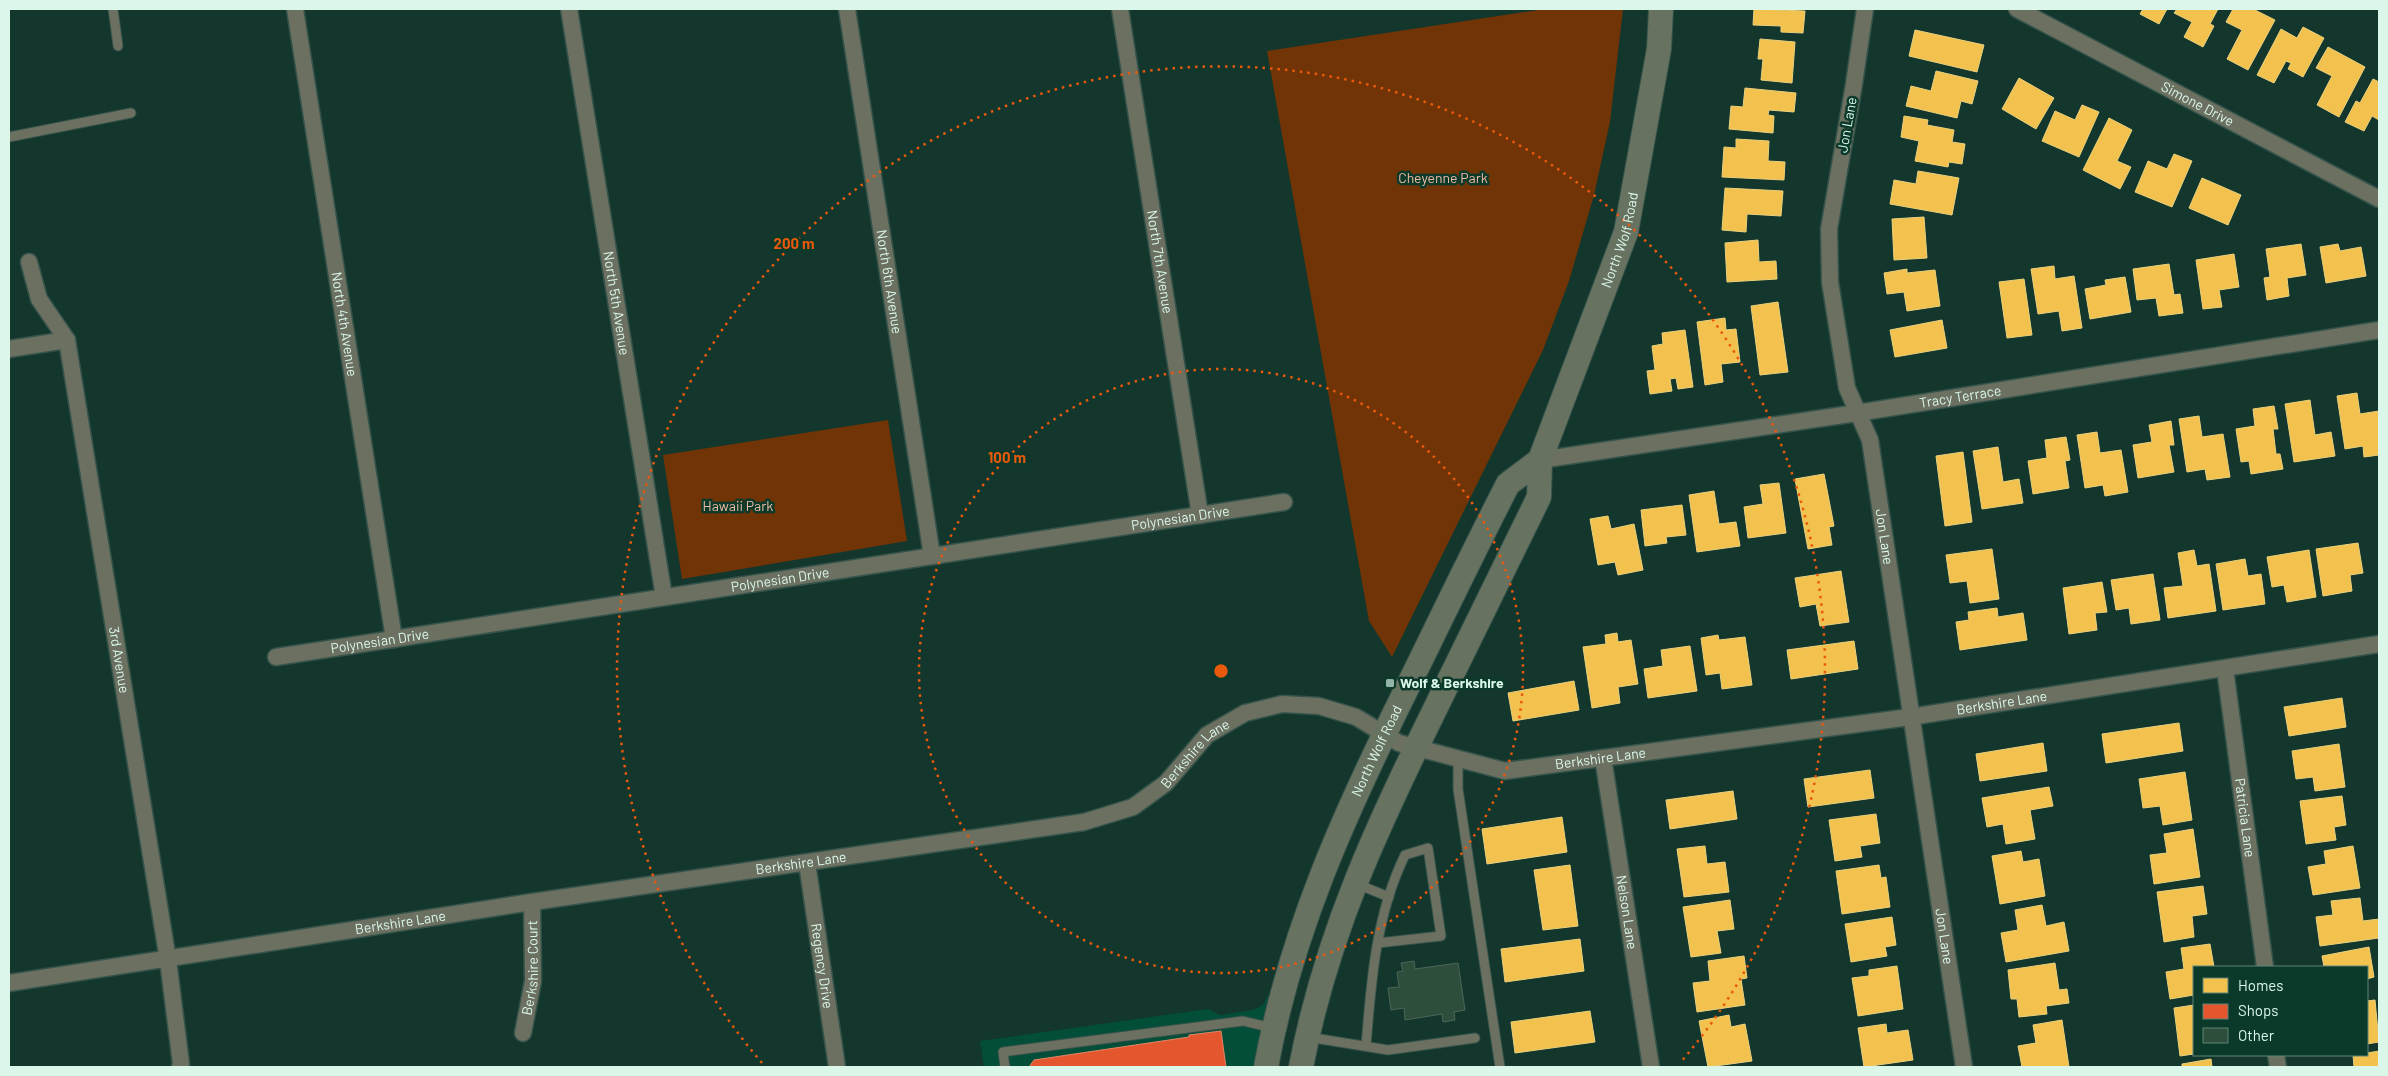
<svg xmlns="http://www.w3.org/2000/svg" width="2388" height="1076" viewBox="0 0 2388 1076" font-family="Barlow,sans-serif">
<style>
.built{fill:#034e39}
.green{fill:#703406}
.homes{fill:#f2c14e;stroke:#ebd17d}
.shops{fill:#e4572e;stroke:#e18766}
.building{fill:#2c4e3b;stroke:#4e665a}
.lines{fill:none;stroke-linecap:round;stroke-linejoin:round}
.service-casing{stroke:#35534a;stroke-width:11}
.minor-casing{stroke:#35534a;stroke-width:19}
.secondary-casing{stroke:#35534a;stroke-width:26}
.service{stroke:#6b7061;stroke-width:9}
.minor{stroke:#6b7061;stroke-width:16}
.secondary{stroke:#687260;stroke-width:24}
.ring{fill:none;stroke:#e8590c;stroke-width:2.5;stroke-dasharray:2.5 5}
.poi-dot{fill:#94b4a8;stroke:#0b392a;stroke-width:2}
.labels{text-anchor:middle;stroke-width:5;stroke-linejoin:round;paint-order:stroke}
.street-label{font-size:14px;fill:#daf7ea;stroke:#0b392a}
.park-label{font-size:14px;fill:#efbba3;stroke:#0b392a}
.poi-label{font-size:14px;font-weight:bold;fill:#daf7ea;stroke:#0b392a;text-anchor:start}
.centre{fill:#e8590c;stroke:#0b392a;stroke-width:2.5}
.ring-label{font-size:15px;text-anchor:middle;font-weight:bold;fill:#e8590c;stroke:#0b392a;stroke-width:5;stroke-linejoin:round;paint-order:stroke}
</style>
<rect width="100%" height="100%" fill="#13372d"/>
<path class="built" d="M 1269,993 L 1253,1067 L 984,1067 L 980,1041 L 1208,1009 L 1220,1015 L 1253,1010 L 1263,1005 Z"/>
<g class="green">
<path d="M 1545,9 L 1623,9 L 1610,122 L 1594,195 L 1569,281 L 1543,350 L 1392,657 L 1369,621 L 1267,51 Z"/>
<path d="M 888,420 L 907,541 L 682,579 L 663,455 Z"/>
</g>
<g class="homes">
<path d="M 1754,9 L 1805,11 L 1803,33 L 1781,32 L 1781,26 L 1753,25 Z"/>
<path d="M 2143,9 L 2167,9 L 2159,24 L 2140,14 Z"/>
<path d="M 2177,9 L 2218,9 L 2210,24 L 2214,26 L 2203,47 L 2184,37 L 2192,22 L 2174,13 Z"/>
<path d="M 2233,9 L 2253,9 L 2275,20 L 2248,70 L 2227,59 L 2242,30 L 2226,22 Z"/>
<path d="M 2303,27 L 2324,38 L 2303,77 L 2288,69 L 2291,63 L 2286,61 L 2274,83 L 2257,75 L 2281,29 L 2297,38 Z"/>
<path d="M 1915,30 L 1984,45 L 1977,72 L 1909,56 Z"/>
<path d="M 1760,39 L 1795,42 L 1792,83 L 1761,80 L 1763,59 L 1758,59 Z"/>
<path d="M 2328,47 L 2365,67 L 2339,117 L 2317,105 L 2332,76 L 2316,68 Z"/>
<path d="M 1936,71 L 1978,81 L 1972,104 L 1961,101 L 1957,118 L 1906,106 L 1911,86 L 1931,91 Z"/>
<path d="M 2019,78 L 2054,98 L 2036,129 L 2002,109 Z"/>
<path d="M 2373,79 L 2379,82 L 2379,120 L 2372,116 L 2364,131 L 2345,122 L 2356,101 L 2360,103 Z"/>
<path d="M 1745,88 L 1796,93 L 1794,112 L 1769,110 L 1768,115 L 1774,116 L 1773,133 L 1729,129 L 1731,106 L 1743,107 Z"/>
<path d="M 2082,105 L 2099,112 L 2079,157 L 2042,141 L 2055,111 L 2075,120 Z"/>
<path d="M 1904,116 L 1928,120 L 1927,125 L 1954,130 L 1952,142 L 1965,144 L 1962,164 L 1949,162 L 1948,167 L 1915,161 L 1919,141 L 1901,137 Z"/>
<path d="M 2109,118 L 2132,130 L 2117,161 L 2131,167 L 2120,189 L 2083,170 Z"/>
<path d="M 1736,139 L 1769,141 L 1768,161 L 1785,162 L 1784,180 L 1722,177 L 1724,147 L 1736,148 Z"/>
<path d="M 2174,154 L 2192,161 L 2172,207 L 2135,192 L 2148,161 L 2167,169 Z"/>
<path d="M 1918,171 L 1959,178 L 1952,215 L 1890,204 L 1894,180 L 1916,184 Z"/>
<path d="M 2202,178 L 2241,195 L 2228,225 L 2189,208 Z"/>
<path d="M 1725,188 L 1783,191 L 1781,216 L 1747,214 L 1746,232 L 1722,230 Z"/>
<path d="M 1924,217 L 1927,258 L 1894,260 L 1892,219 Z"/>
<path d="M 1758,240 L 1759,262 L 1776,261 L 1777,279 L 1727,282 L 1725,243 Z"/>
<path d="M 2301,244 L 2306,275 L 2287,278 L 2289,296 L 2267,300 L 2264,278 L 2270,277 L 2266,249 Z"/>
<path d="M 2338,244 L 2340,251 L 2361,247 L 2366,276 L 2326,283 L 2320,247 Z"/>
<path d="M 2234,254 L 2239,287 L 2219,290 L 2222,307 L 2203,309 L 2196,260 Z"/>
<path d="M 2169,264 L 2174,295 L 2180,294 L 2183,313 L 2159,316 L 2156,298 L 2137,300 L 2133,269 Z"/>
<path d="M 2054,266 L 2055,279 L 2074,276 L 2082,328 L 2062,331 L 2059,311 L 2038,314 L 2031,269 Z"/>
<path d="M 1907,269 L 1907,273 L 1935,270 L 1940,306 L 1907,311 L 1904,292 L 1887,294 L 1884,273 Z"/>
<path d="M 2125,277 L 2131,312 L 2090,319 L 2085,289 L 2106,285 L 2105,280 Z"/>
<path d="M 2024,279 L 2032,335 L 2007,338 L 1999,282 Z"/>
<path d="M 1778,302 L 1788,372 L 1760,375 L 1751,306 Z"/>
<path d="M 1725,318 L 1726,330 L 1736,329 L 1740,362 L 1721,364 L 1723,382 L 1705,385 L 1697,322 Z"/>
<path d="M 1942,320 L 1947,348 L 1895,357 L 1890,330 Z"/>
<path d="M 1685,330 L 1693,387 L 1678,389 L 1676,378 L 1670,379 L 1672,391 L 1650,394 L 1647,371 L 1655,370 L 1652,346 L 1663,344 L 1662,333 Z"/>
<path d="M 2357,393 L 2360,414 L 2379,411 L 2379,455 L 2364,457 L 2363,446 L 2345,449 L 2337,396 Z"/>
<path d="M 2310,400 L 2315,435 L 2331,432 L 2335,456 L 2294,462 L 2285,404 Z"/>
<path d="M 2274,406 L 2278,429 L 2273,429 L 2276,454 L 2280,454 L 2283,469 L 2251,474 L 2249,461 L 2241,462 L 2236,429 L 2255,426 L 2253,409 Z"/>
<path d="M 2199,416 L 2202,437 L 2223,434 L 2230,477 L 2207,480 L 2205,469 L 2187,472 L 2179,419 Z"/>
<path d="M 2171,421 L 2174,445 L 2169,445 L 2174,472 L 2138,478 L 2133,445 L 2152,442 L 2149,425 Z"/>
<path d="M 2097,432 L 2100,453 L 2121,450 L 2128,492 L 2105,496 L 2103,485 L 2085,488 L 2077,435 Z"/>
<path d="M 2066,437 L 2070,460 L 2065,461 L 2069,488 L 2033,494 L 2028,461 L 2047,458 L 2045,440 Z"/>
<path d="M 1998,447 L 2003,482 L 2019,479 L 2023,503 L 1982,509 L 1973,451 Z"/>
<path d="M 1963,452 L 1972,522 L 1945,526 L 1936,456 Z"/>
<path d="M 1824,474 L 1834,526 L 1829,527 L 1832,545 L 1808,549 L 1795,479 Z"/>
<path d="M 1779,483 L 1786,533 L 1748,538 L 1744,507 L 1763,504 L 1760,485 Z"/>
<path d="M 1714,491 L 1719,524 L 1736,522 L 1740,546 L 1697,552 L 1689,495 Z"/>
<path d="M 1682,505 L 1686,535 L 1666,537 L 1667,543 L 1645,546 L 1641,510 Z"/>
<path d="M 1608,516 L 1611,529 L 1634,524 L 1643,570 L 1618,575 L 1615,562 L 1598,565 L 1590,519 Z"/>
<path d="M 2358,543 L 2363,573 L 2350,575 L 2352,591 L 2323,596 L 2316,549 Z"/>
<path d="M 1992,549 L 1999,599 L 1970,603 L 1967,581 L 1950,583 L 1946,555 Z"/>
<path d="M 2194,550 L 2197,566 L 2209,564 L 2216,611 L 2168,618 L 2164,588 L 2183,586 L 2178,553 Z"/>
<path d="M 2309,550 L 2316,597 L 2287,602 L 2284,585 L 2272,587 L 2267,557 Z"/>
<path d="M 2245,559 L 2248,576 L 2261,574 L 2265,604 L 2223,610 L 2216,564 Z"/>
<path d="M 1841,571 L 1849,622 L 1820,626 L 1816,604 L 1800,607 L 1795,578 Z"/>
<path d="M 2153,574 L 2160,620 L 2131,624 L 2129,608 L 2116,610 L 2111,580 Z"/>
<path d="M 2102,582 L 2107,612 L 2095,613 L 2097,630 L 2069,634 L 2063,588 Z"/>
<path d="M 1997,608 L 1998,617 L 2023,613 L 2027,640 L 1960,650 L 1956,622 L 1969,620 L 1968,612 Z"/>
<path d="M 1617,633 L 1618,642 L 1631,640 L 1638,684 L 1618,687 L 1620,703 L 1592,708 L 1583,647 L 1606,644 L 1605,635 Z"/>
<path d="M 1718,635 L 1719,640 L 1745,637 L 1752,685 L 1722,689 L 1720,673 L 1706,675 L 1701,638 Z"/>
<path d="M 1854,641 L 1858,669 L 1791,679 L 1787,650 Z"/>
<path d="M 1690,646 L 1697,691 L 1648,698 L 1644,669 L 1663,666 L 1661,650 Z"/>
<path d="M 1574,681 L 1579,710 L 1513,721 L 1508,693 Z"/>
<path d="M 2342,698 L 2346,727 L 2289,736 L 2284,707 Z"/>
<path d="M 2179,723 L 2183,751 L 2106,763 L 2102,734 Z"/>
<path d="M 2043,743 L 2047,771 L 1980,781 L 1976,754 Z"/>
<path d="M 2339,744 L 2345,787 L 2315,791 L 2313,777 L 2296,779 L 2292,751 Z"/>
<path d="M 1870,770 L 1874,798 L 1808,807 L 1804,779 Z"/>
<path d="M 2185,772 L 2192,820 L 2163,825 L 2160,806 L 2143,808 L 2139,779 Z"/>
<path d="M 2049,787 L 2053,806 L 2030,810 L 2035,839 L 2006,844 L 2003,824 L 1987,827 L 1982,798 Z"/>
<path d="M 1733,791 L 1737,819 L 1670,829 L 1666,800 Z"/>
<path d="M 2342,796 L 2346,825 L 2334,827 L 2336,840 L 2306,844 L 2300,801 Z"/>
<path d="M 1876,814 L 1880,843 L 1860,846 L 1862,857 L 1835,861 L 1829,820 Z"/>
<path d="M 1562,817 L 1567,852 L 1487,864 L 1482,829 Z"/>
<path d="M 2193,829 L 2200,877 L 2154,884 L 2150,855 L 2167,853 L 2164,834 Z"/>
<path d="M 1705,846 L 1707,864 L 1725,862 L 1729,892 L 1684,897 L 1677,849 Z"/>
<path d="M 2353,846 L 2360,888 L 2313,895 L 2308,867 L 2326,864 L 2324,851 Z"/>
<path d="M 2021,851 L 2023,862 L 2039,859 L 2045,896 L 2000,904 L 1992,856 Z"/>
<path d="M 1570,865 L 1578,926 L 1543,930 L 1534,870 Z"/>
<path d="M 1879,865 L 1881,878 L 1886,877 L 1890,907 L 1842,914 L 1836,871 Z"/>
<path d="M 2203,886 L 2207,914 L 2192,916 L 2194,937 L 2164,942 L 2157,892 Z"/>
<path d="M 2360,898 L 2363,921 L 2379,919 L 2379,938 L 2320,946 L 2316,917 L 2333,915 L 2331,901 Z"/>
<path d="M 1730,900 L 1734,929 L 1717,931 L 1721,953 L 1691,957 L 1683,907 Z"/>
<path d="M 2042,905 L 2046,926 L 2064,922 L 2069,951 L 2006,962 L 2001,933 L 2018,930 L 2015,910 Z"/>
<path d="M 1892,917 L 1896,945 L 1885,947 L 1887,956 L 1851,962 L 1845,924 Z"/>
<path d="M 1580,939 L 1584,971 L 1505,982 L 1501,949 Z"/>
<path d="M 2210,944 L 2214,967 L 2194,967 L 2194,995 L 2170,999 L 2166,972 L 2184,969 L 2181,948 Z"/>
<path d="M 2369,947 L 2374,977 L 2367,979 L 2367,967 L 2324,967 L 2322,956 Z"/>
<path d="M 1744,956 L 1747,978 L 1741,979 L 1745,1005 L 1697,1012 L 1693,983 L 1710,981 L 1708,961 Z"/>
<path d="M 2055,963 L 2059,990 L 2067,989 L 2069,1003 L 2046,1006 L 2047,1014 L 2019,1017 L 2017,999 L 2011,999 L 2008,970 Z"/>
<path d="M 1897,966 L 1903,1009 L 1858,1016 L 1852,978 L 1869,976 L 1869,970 Z"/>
<path d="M 2375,1000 L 2379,1042 L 2367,1044 L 2367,1001 Z"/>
<path d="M 2194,1005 L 2194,1054 L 2180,1056 L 2174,1008 Z"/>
<path d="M 1590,1011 L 1595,1042 L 1515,1053 L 1511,1022 Z"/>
<path d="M 1729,1015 L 1731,1027 L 1745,1024 L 1752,1061 L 1708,1067 L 1699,1021 Z"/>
<path d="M 2062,1020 L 2069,1067 L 2022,1067 L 2018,1046 L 2036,1043 L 2033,1025 Z"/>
<path d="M 1886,1024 L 1887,1033 L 1908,1030 L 1913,1060 L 1864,1067 L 1858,1028 Z"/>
<path d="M 2379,1051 L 2379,1067 L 2354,1067 L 2353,1055 L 2367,1055 L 2367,1053 Z"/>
<path d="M 2211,1059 L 2212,1067 L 2182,1067 L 2182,1064 Z"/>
</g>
<path class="shops" d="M 1221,1031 L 1226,1067 L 1029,1067 L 1034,1060 L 1189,1037 L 1189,1035 Z"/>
<path class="building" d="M 1414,961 L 1415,969 L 1458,963 L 1465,1010 L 1454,1012 L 1455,1020 L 1443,1022 L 1442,1014 L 1405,1020 L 1404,1008 L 1391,1010 L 1388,988 L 1399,987 L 1397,972 L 1403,971 L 1401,963 Z"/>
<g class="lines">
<g class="service-casing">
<g id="service">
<path d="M 113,9 L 118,46"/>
<path d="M 9,137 L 131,113"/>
<path d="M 1458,758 L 1458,789 L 1500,1067"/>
<path d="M 1357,884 L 1389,897"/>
<path d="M 1308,1037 L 1388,1050 L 1475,1038"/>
<path d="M 1366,1046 C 1371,982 1376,914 1405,855 L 1428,848 L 1441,936 L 1378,943"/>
<path d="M 1005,1067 L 1003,1052 L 1243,1021 L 1272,1028"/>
</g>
</g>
<g class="minor-casing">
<g id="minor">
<path id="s1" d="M 295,9 L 394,639"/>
<path id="s2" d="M 569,9 L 664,597"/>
<path id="s3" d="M 847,9 L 932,556"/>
<path id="s4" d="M 1120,9 L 1200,515"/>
<path id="s5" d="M 1865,9 L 1854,84 L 1829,229 L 1830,282 L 1847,388 L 1870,440 L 1964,1067"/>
<path id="s6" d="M 2017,9 L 2379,199"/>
<path id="s7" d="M 29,262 L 39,299 L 67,340 L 168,960 L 181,1064 L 180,1067"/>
<path d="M 9,349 L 67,340"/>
<path id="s8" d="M 1540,460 L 1857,413 L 2379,330"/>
<path id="s9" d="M 276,657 L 1284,502"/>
<path id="s10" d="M 2225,669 L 2265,967"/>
<path id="s11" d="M 1603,758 L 1651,1067"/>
<path id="s12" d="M 807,863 L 837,1067"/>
<path id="s13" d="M 9,983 L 532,902 L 1084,822 L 1133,807 L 1166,783 L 1207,735 L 1245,713 L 1282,704 L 1319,706 L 1356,717 L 1399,743 L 1505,771 L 1910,717 L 2379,644"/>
<path id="s14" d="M 523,1033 L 533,981 L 532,902"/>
<path d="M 2276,1055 L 2278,1067"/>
</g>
</g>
<g class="secondary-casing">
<g id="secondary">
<path id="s15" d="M 1266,1067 C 1291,931 1345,813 1406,690 C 1440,621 1473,552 1508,484 L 1540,460"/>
<path id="s16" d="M 1301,1067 C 1327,931 1379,823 1439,701 C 1472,633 1506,565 1539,497 L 1540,460 L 1626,232 L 1659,49 L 1661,9"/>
</g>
</g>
<use href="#service" class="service"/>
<use href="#minor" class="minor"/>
<use href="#secondary" class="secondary"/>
</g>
<g class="ring">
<circle cx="1221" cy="671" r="302"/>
<path d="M762 1063A604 604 0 1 1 1680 1063"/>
</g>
<rect class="poi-dot" x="1385" y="678" width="10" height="10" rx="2.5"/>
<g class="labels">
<g class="street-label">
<text dy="5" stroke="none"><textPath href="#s6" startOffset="204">Simone Drive</textPath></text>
<text transform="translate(1847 125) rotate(-80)" y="5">Jon Lane</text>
<text dy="5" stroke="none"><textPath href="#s16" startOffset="891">North Wolf Road</textPath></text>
<text dy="5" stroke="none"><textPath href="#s4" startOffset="256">North 7th Avenue</textPath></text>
<text dy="5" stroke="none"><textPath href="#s3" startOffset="276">North 6th Avenue</textPath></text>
<text dy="5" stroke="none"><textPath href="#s2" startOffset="298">North 5th Avenue</textPath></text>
<text dy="5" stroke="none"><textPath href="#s1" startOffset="319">North 4th Avenue</textPath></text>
<text dy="5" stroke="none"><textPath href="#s8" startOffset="425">Tracy Terrace</textPath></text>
<text dy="5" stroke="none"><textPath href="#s9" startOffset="915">Polynesian Drive</textPath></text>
<text dy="5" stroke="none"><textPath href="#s5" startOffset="538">Jon Lane</textPath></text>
<text dy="5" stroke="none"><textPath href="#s9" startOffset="510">Polynesian Drive</textPath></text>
<text dy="5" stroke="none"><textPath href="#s9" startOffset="105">Polynesian Drive</textPath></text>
<text dy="5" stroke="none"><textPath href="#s7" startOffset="412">3rd Avenue</textPath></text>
<text dy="5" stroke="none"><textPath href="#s13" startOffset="2061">Berkshire Lane</textPath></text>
<text dy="5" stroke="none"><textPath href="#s15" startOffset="336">North Wolf Road</textPath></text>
<text dy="5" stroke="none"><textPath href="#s13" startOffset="1221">Berkshire Lane</textPath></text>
<text dy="5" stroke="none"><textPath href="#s13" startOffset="1656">Berkshire Lane</textPath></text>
<text dy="5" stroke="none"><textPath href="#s10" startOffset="150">Patricia Lane</textPath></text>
<text dy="5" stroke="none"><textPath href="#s13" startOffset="801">Berkshire Lane</textPath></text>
<text dy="5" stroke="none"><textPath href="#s11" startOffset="156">Nelson Lane</textPath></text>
<text dy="5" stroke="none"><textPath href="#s13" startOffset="396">Berkshire Lane</textPath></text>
<text dy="5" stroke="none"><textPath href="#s5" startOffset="942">Jon Lane</textPath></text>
<text dy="5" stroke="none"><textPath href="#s12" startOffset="104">Regency Drive</textPath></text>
<text dy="5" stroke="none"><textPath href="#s14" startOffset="66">Berkshire Court</textPath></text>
</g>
<g class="park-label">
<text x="1443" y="183">Cheyenne Park</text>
<text x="738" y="511">Hawaii Park</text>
</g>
<g class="poi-label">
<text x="1400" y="688">Wolf &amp; Berkshire</text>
</g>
</g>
<circle cx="1221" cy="671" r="8" class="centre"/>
<g class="ring-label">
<text x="794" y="249">200 m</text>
<text x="1007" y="463">100 m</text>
</g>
<rect width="2388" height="1076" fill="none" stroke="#daf7ea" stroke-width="20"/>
<rect x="2193" y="966" width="175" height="90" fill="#0b392a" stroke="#5e8577"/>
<rect x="2203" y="978" width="25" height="15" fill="#f2c14e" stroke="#5e8577"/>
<text x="2238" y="991" font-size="15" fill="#daf7ea">Homes</text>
<rect x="2203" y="1004" width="25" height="15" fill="#e4572e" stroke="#5e8577"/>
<text x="2238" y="1016" font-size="15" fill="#daf7ea">Shops</text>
<rect x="2203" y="1028" width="25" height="15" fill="#2c4e3b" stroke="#5e8577"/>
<text x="2238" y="1041" font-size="15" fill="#daf7ea">Other</text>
</svg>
